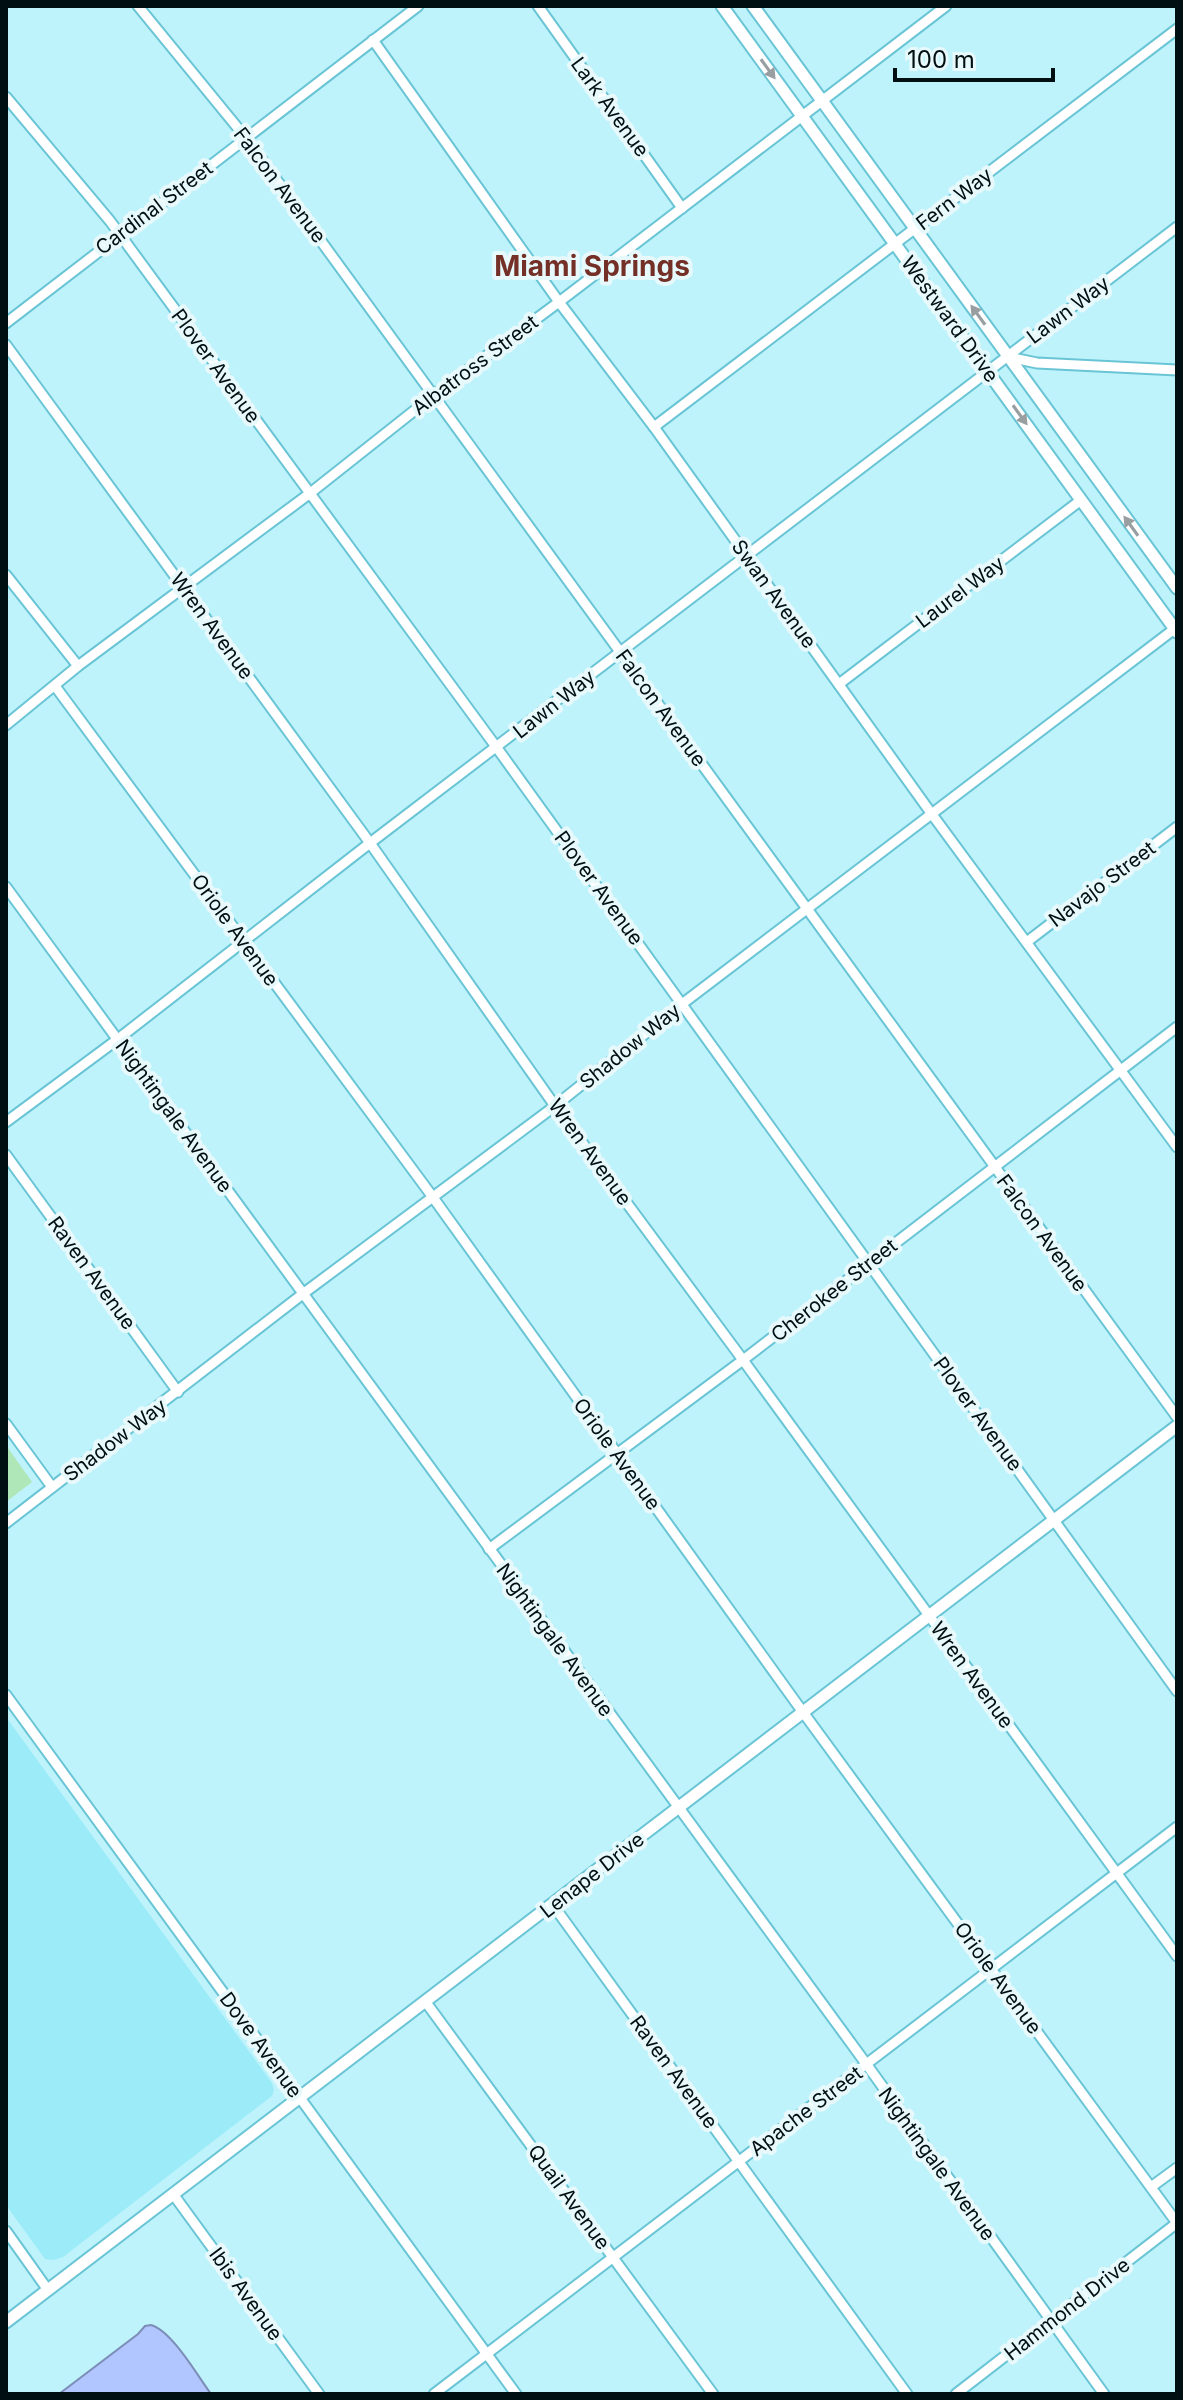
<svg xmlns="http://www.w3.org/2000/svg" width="1183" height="2400" viewBox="0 0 1183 2400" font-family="Inter,sans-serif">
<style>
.built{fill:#9bebf9}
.green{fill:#afe7b9}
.water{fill:#b1c5fe;stroke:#7c8eb7;stroke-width:2}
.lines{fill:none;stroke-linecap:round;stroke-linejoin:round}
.minor-casing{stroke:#69c5d5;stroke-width:13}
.tertiary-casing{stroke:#69c5d5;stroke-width:15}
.minor{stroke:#fff;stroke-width:9}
.tertiary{stroke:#fff;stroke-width:11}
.oneway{fill:#999fa0}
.labels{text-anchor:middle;stroke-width:8;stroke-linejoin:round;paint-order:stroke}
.street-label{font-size:20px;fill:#000f12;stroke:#e8f9fc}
.district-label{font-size:28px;font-weight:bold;fill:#742f26;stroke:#e8f9fc}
</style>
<rect width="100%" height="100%" fill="#bff3fc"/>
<path class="built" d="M 6,1717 L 272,2083 L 274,2090 L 272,2096 L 63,2257 L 54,2260 L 45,2259 L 6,2205 Z"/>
<path class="green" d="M 6,1445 L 32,1482 L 6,1502 Z"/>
<path class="water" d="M 151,2325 C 172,2331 197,2375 211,2394 L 59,2394 L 138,2334 L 145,2326 Z"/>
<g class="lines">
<g class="minor-casing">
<g id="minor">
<path d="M 138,6 L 246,138 L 1177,1417"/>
<path d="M 538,6 L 682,208"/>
<path d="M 373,40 L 559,302 L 654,427 L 931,813 L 1177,1147"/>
<path d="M 6,97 L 110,221 L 497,748 L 1177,1691"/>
<path d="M 6,323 L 418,6"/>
<path d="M 6,345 L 370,843 L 555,1106 L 743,1360 L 1177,1956"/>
<path d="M 1008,357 L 1037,363 L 1177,370"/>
<path d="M 654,427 L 1177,29"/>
<path d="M 6,575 L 78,666"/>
<path d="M 839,684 L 1081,500"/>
<path d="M 55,686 L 432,1196 L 797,1704 L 1177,2223 L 956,2394"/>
<path d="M 6,725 L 78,666 L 309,494 L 434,395 L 559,302 L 946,6"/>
<path d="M 6,887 L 867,2065 L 1104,2394"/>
<path d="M 1028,941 L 1177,827"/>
<path d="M 6,1122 L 118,1039 L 370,843 L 1177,227"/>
<path d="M 6,1155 L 178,1392"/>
<path d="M 6,1424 L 52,1487"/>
<path d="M 6,1523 L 304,1293 L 555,1106 L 682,1004 L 1177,627"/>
<path d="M 489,1549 L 743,1360 L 1177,1027"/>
<path d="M 6,1695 L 516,2394"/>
<path d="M 553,1905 L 907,2394"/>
<path d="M 425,2001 L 713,2394"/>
<path d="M 1151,2187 L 1177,2168"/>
<path d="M 173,2194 L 319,2394"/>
<path d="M 6,2231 L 48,2290"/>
<path d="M 434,2394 L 1177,1827"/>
</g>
</g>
<g class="tertiary-casing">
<g id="tertiary">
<path d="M 722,6 L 1177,632"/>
<path d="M 753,6 L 1177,588"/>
<path d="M 6,2322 L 1177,1426"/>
</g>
</g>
<use href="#minor" class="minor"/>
<use href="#tertiary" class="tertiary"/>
</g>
<defs><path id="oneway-solid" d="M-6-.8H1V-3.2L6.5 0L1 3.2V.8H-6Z" transform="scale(2)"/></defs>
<g class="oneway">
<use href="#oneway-solid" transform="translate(768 69) rotate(54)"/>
<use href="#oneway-solid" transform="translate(978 315) rotate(-126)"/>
<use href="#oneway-solid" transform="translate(1020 415) rotate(54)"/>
<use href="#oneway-solid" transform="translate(1131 526) rotate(-126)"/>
</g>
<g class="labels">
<g class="street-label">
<text transform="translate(610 107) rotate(54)" y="7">Lark Avenue</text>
<text transform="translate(280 185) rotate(53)" y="7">Falcon Avenue</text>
<text transform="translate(954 199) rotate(-37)" y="7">Fern Way</text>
<text transform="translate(154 208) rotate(-37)" y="7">Cardinal Street</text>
<text transform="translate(1068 310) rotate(-37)" y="7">Lawn Way</text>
<text transform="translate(950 319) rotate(54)" y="7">Westward Drive</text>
<text transform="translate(475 365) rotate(-37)" y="7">Albatross Street</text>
<text transform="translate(216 366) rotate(54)" y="7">Plover Avenue</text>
<text transform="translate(960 592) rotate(-37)" y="7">Laurel Way</text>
<text transform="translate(774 594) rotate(54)" y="7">Swan Avenue</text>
<text transform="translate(212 626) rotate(54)" y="7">Wren Avenue</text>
<text transform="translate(554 704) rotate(-38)" y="7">Lawn Way</text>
<text transform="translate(661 708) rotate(54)" y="7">Falcon Avenue</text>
<text transform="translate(1102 884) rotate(-37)" y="7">Navajo Street</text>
<text transform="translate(599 888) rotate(54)" y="7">Plover Avenue</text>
<text transform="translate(235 930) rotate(54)" y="7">Oriole Avenue</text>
<text transform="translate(630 1046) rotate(-39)" y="7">Shadow Way</text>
<text transform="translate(174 1116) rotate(54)" y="7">Nightingale Avenue</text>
<text transform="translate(590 1152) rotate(54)" y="7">Wren Avenue</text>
<text transform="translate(1042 1233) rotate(54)" y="7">Falcon Avenue</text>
<text transform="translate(92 1273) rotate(54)" y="7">Raven Avenue</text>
<text transform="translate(834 1290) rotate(-38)" y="7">Cherokee Street</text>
<text transform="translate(978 1414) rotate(54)" y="7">Plover Avenue</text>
<text transform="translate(115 1440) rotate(-37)" y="7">Shadow Way</text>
<text transform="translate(617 1454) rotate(54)" y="7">Oriole Avenue</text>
<text transform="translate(555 1640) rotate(54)" y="7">Nightingale Avenue</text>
<text transform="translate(972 1675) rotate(54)" y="7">Wren Avenue</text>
<text transform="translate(592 1875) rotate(-38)" y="7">Lenape Drive</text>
<text transform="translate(998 1978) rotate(54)" y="7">Oriole Avenue</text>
<text transform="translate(261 2045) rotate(54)" y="7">Dove Avenue</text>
<text transform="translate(674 2072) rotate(54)" y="7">Raven Avenue</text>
<text transform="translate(806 2111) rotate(-37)" y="7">Apache Street</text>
<text transform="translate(937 2164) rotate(54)" y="7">Nightingale Avenue</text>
<text transform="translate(569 2197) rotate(54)" y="7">Quail Avenue</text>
<text transform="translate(246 2294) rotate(54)" y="7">Ibis Avenue</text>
<text transform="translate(1067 2309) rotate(-38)" y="7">Hammond Drive</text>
</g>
<g class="district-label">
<text x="592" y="276">Miami Springs</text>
</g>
</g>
<rect width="1183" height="2400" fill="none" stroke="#000f12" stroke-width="16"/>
<path d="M895 68v12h158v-12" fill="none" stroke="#000f12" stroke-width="4"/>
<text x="907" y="68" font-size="24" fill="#000f12" stroke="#e8f9fc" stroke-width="6" paint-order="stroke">100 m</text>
</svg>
